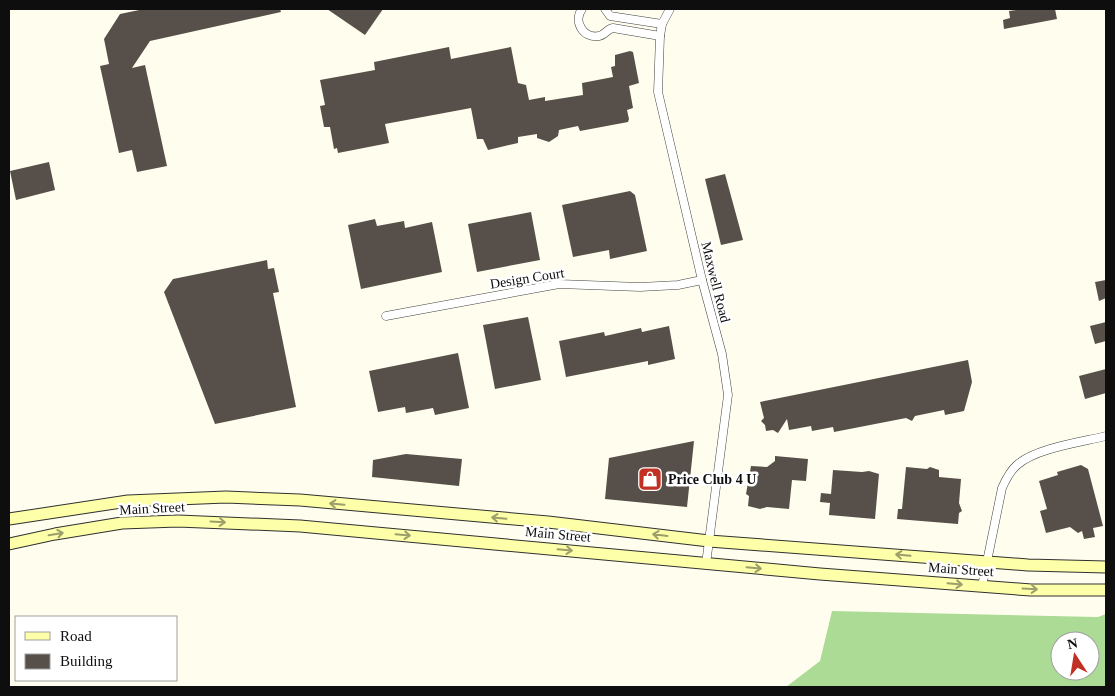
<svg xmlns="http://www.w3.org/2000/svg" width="1115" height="696" viewBox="0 0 1115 696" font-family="Georgia,serif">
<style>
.forest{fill:#acdb96;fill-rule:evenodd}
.building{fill:#57504a}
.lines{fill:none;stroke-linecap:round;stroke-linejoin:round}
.street-casing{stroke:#414141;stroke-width:9}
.secondary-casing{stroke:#303030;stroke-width:13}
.street{stroke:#fff;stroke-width:8}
.secondary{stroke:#fdffa9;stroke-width:11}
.oneway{stroke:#9d9f6b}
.labels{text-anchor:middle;stroke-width:5;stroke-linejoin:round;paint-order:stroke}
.street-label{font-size:14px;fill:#0e0e0e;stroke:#fff}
.poi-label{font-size:14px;font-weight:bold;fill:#0e0e0e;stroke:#fff;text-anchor:start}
</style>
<rect width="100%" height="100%" fill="#fffeee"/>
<path class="forest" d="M 832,611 L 1098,617 L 1106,614 L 1106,687 L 786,687 L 820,661 ZM 1060,641 L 1090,641 L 1090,671 L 1060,671 Z"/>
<g class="building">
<path d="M 144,9 L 280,9 L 281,12 L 150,41 L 132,68 L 145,65 L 167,166 L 137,172 L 132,150 L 119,153 L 100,66 L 109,64 L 104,39 L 120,14 Z"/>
<path d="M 327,9 L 383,9 L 365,35 Z"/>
<path d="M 1023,9 L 1055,9 L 1057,19 L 1004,29 L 1003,20 L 1010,18 L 1009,11 Z"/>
<path d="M 449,47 L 451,59 L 511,47 L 518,83 L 526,85 L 529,100 L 545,97 L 545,101 L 583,95 L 582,83 L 613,77 L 611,67 L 615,66 L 615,55 L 630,51 L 633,52 L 639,83 L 629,86 L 633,108 L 627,110 L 629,119 L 628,122 L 580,131 L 578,126 L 559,130 L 558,136 L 549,142 L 537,138 L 537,134 L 518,137 L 518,143 L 488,150 L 483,139 L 477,139 L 471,108 L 385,124 L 389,143 L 338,153 L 337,148 L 334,149 L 330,127 L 324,127 L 320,106 L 325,105 L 320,80 L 375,70 L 374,62 Z"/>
<path d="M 49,162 L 55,190 L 16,200 L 10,171 Z"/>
<path d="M 725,174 L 743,240 L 721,245 L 705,179 Z"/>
<path d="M 630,191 L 635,195 L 647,251 L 610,259 L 609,250 L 573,257 L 562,205 Z"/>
<path d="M 531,212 L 540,260 L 477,272 L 468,224 Z"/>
<path d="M 375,219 L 377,226 L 404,221 L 405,228 L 432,222 L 442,272 L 361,289 L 348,225 Z"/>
<path d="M 267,260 L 268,269 L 274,268 L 279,292 L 273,293 L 296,407 L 215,424 L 164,292 L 173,279 Z"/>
<path d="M 1106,280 L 1106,298 L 1099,301 L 1095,282 Z"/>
<path d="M 528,317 L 541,380 L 495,389 L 483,325 Z"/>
<path d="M 1106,322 L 1106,341 L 1095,344 L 1090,326 Z"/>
<path d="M 669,326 L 675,359 L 648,365 L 648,361 L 566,377 L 559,341 L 604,332 L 605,336 L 641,328 L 642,332 Z"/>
<path d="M 458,353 L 469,408 L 435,415 L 433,408 L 406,413 L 405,407 L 378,412 L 369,371 Z"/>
<path d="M 968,360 L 972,382 L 964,411 L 945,415 L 944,410 L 915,416 L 912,421 L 906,418 L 834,432 L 833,427 L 812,431 L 811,426 L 789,430 L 787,419 L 778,433 L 773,430 L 766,431 L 765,425 L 761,421 L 764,418 L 760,402 Z"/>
<path d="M 1106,369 L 1106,393 L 1085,399 L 1079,376 Z"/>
<path d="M 694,441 L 687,507 L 605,499 L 609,458 Z"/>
<path d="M 406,454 L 462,459 L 459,486 L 372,477 L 373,460 Z"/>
<path d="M 775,456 L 808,459 L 806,481 L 792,480 L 789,509 L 767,507 L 760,509 L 748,506 L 749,496 L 746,494 L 751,466 L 767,467 L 775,461 Z"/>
<path d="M 1081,465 L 1088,469 L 1103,526 L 1093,528 L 1095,537 L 1084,539 L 1082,531 L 1078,533 L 1070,527 L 1046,533 L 1040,511 L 1047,509 L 1039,481 L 1058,475 L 1057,472 Z"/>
<path d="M 906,467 L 927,469 L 930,467 L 939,470 L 939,477 L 961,479 L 959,503 L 962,511 L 959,513 L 958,524 L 897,519 L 898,509 L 902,509 Z"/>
<path d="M 833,470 L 862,472 L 869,471 L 879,474 L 875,519 L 829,515 L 830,503 L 820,502 L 821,493 L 831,494 Z"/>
</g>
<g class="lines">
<g class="street-casing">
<g id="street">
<path d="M 582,9 C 573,21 583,39 599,36 C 605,35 607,29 613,28 L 660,36"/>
<path d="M 605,9 L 610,16 L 662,24"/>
<path d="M 670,9 L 662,24 L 660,36 L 658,92 L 702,280 L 722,354 L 728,395 L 706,564"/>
<path d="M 386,316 L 559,284 L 640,287 L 678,285 L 702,280"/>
<path d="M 982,586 L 1002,488 C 1006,479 1010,471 1017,465 C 1036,448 1082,442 1106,436"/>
</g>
</g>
<g class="secondary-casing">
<g id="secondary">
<path d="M 9,519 L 128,501 L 226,497 L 300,500 L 548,522 L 709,541 L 1028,565 L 1106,567"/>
<path d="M 9,544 L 55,534 L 122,523 L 178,521 L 300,526 L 820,574 L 1031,590 L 1106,590"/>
</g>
</g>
<use href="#street" class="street"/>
<use href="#secondary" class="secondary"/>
</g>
<defs><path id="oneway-shaft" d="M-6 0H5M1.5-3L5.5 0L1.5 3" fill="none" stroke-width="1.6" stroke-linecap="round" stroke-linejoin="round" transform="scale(1.25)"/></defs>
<g class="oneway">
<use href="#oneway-shaft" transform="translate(337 504) rotate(-175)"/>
<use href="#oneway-shaft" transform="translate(499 518) rotate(-175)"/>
<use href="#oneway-shaft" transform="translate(218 522) rotate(3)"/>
<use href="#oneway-shaft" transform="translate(56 534) rotate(-10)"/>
<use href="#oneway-shaft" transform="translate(403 535) rotate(5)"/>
<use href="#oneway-shaft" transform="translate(660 535) rotate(-173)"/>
<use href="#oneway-shaft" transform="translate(565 550) rotate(5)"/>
<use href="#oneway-shaft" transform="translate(903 555) rotate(-175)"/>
<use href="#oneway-shaft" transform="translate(754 568) rotate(5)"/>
<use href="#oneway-shaft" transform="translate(955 584) rotate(5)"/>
<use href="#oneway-shaft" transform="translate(1030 589) rotate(3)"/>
</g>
<defs>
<g id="shop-square" transform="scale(1.25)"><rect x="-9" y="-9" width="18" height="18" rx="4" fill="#c03023" stroke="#fff"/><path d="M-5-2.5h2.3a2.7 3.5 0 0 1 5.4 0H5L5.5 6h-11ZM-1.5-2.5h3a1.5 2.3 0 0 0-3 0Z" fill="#fff"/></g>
</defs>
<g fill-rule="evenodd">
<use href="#shop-square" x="650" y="479"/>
</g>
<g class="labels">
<g class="street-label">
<text transform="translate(527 278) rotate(-9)" y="5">Design Court</text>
<text transform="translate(716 282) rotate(76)" y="5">Maxwell Road</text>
<text transform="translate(152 508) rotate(-3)" y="5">Main Street</text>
<text transform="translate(558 534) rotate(5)" y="5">Main Street</text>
<text transform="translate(961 569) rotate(4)" y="5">Main Street</text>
</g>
<g class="poi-label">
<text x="668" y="484">Price Club 4 U</text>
</g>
</g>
<rect width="1115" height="696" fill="none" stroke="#0e0e0e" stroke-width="20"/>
<rect x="15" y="616" width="162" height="65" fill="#ffffff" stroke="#9f9f9f"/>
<rect x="25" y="632" width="25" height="8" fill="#fdffa9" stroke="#9f9f9f"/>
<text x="60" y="641" font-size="15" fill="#0e0e0e">Road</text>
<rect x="25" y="654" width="25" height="15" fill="#57504a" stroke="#9f9f9f"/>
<text x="60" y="666" font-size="15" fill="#0e0e0e">Building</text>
<g transform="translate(1075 656) rotate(348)"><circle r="24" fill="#ffffff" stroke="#9f9f9f"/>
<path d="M0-4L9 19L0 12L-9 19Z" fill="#c03023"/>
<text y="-8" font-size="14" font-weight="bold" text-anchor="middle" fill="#0e0e0e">N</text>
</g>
</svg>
